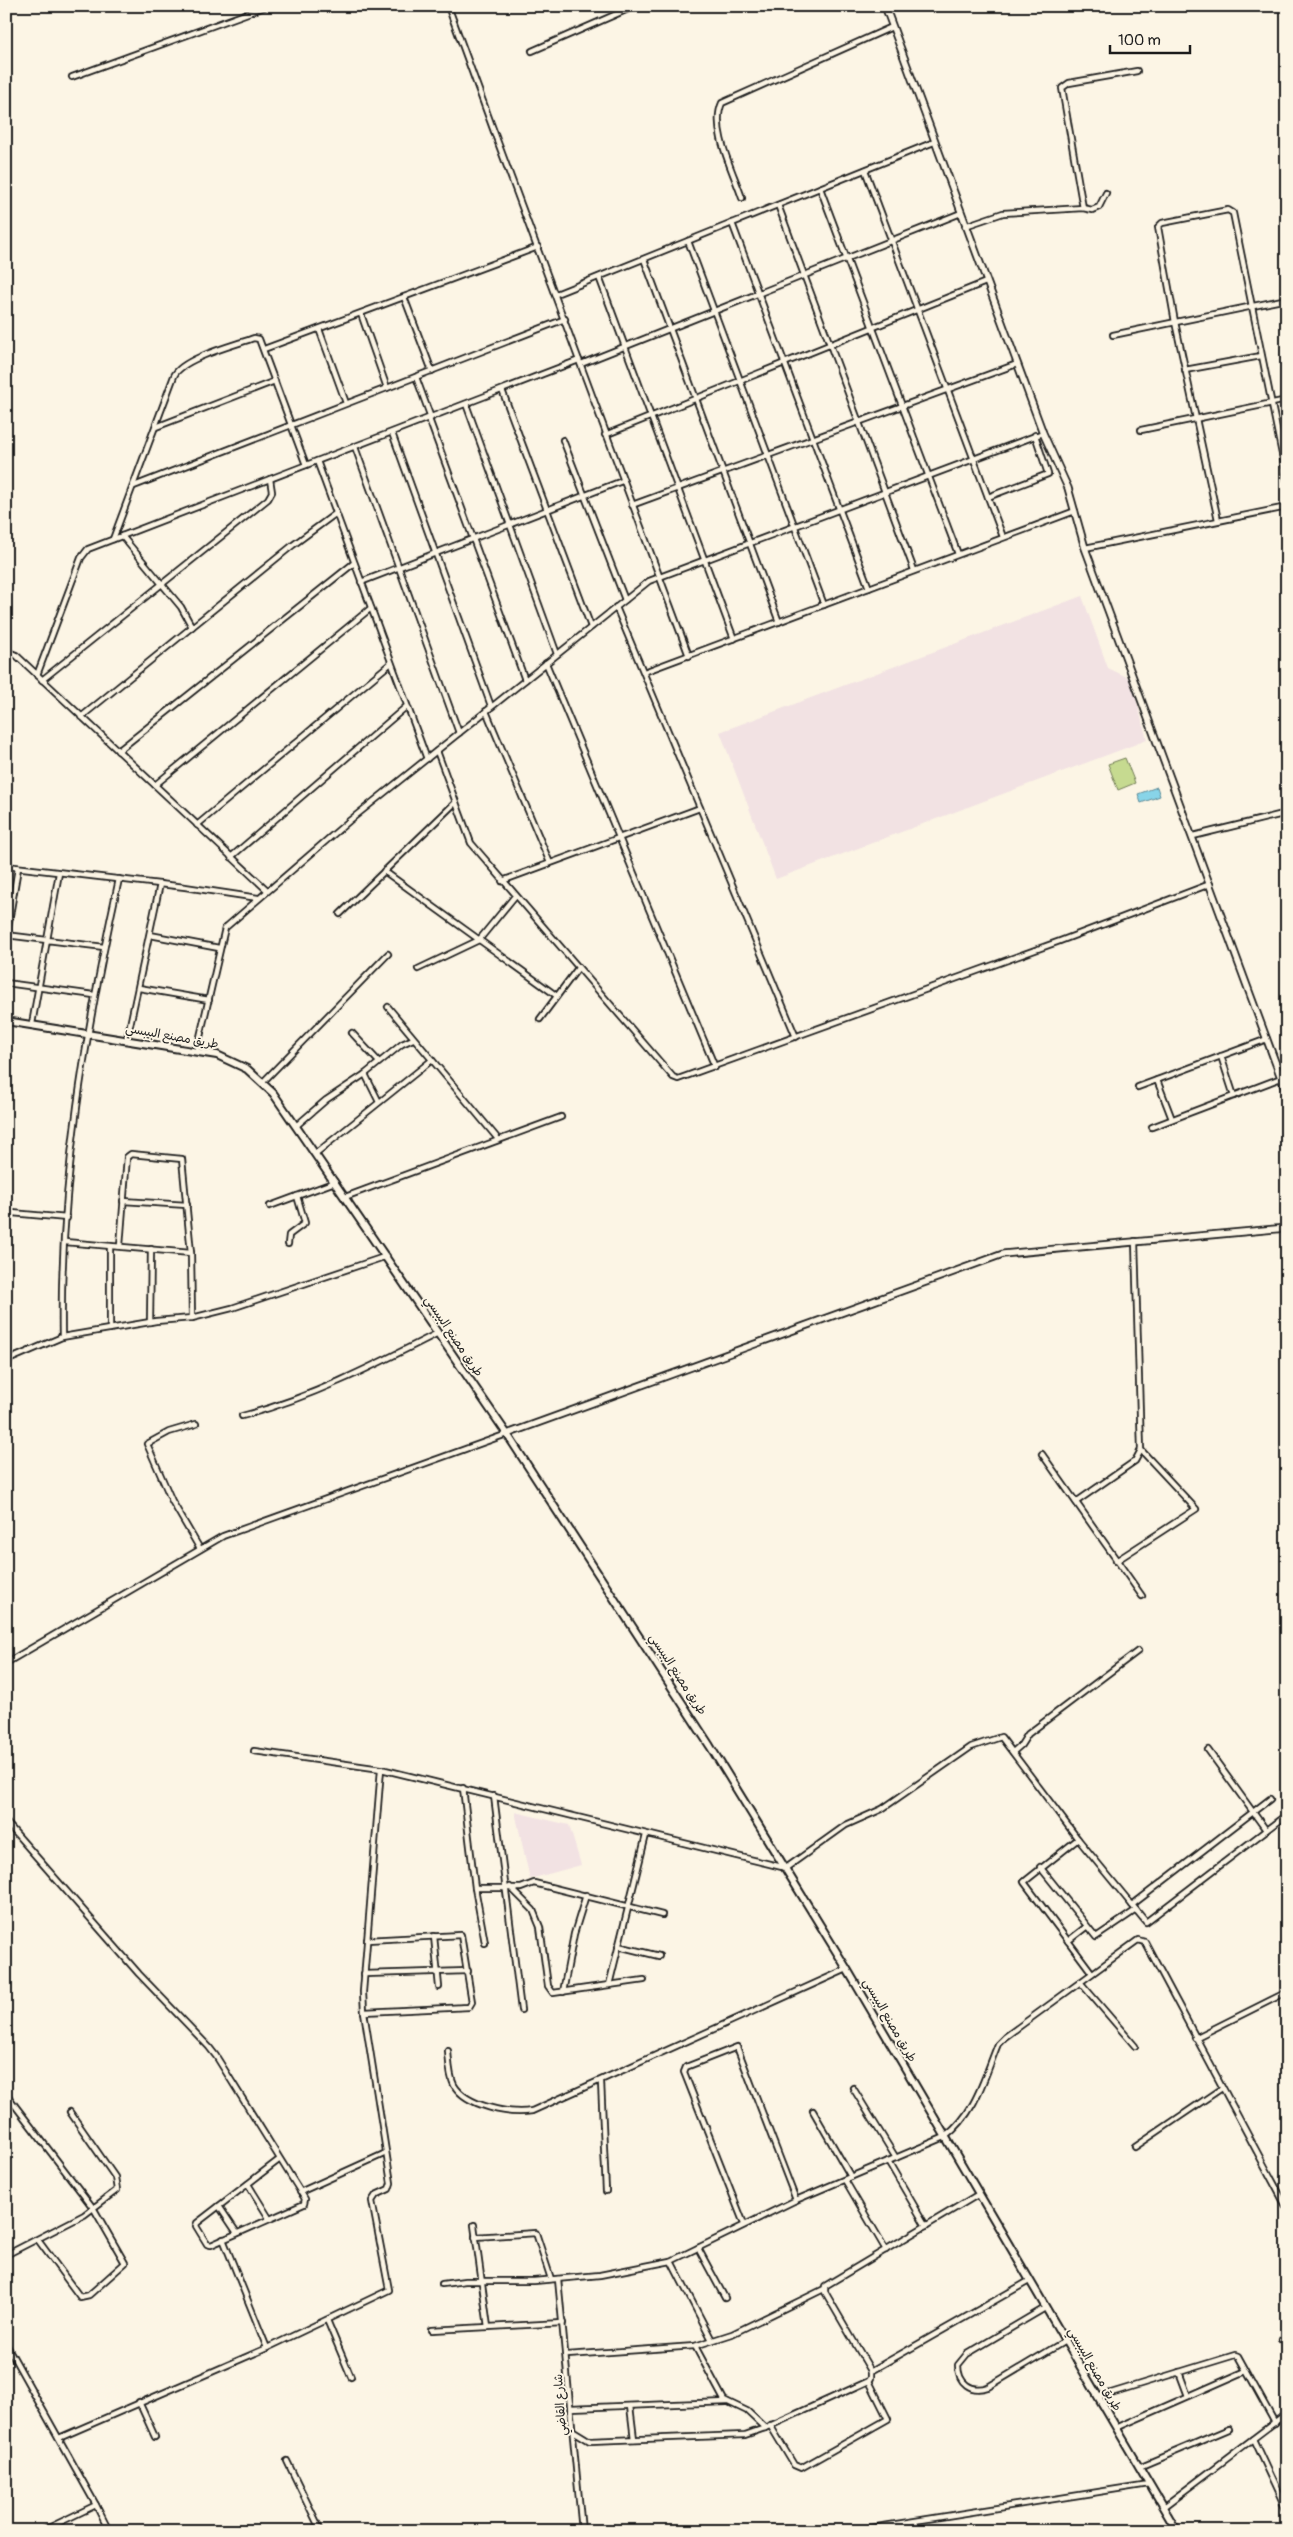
<svg xmlns="http://www.w3.org/2000/svg" width="1293" height="2537" viewBox="0 0 1293 2537" font-family="Pangolin,'Playpen Sans Arabic',sans-serif">
<style>
.built{fill:#f2e2e3}
.green{fill:#c6da90;stroke:#717b56}
.water{fill:#88d4e8;stroke:#5d8a96}
.lines{fill:none;stroke-linecap:round;stroke-linejoin:round}
.minor-casing{stroke:#1c1c1c;stroke-width:8}
.tertiary-casing{stroke:#1c1c1c;stroke-width:9}
.secondary-casing{stroke:#1c1c1c;stroke-width:10}
.minor{stroke:#fcf5e5;stroke-width:4.5}
.tertiary{stroke:#fcf5e5;stroke-width:5.5}
.secondary{stroke:#fcf5e5;stroke-width:6}
.labels{text-anchor:middle;stroke-width:4;stroke-linejoin:round;paint-order:stroke}
.street-label{font-size:12px;fill:#1c1c1c;stroke:#fcf5e5}
</style>
<rect width="100%" height="100%" fill="#fcf5e5"/>
<filter id="ink" filterUnits="userSpaceOnUse"><feTurbulence type="fractalNoise" baseFrequency=".02" numOctaves="2"/><feDisplacementMap in="SourceGraphic" scale="10" xChannelSelector="R" yChannelSelector="G"/><feConvolveMatrix kernelMatrix="1 2 1 2 8 2 1 2 1" color-interpolation-filters="sRGB"/></filter>
<g filter="url(#ink)">
<g class="built">
<path d="M 1082,596 L 1108,668 L 1131,679 L 1147,740 L 776,879 L 720,732 Z"/>
<path d="M 515,1812 L 569,1825 L 581,1865 L 530,1879 Z"/>
</g>
<path class="green" d="M 1125,758 L 1135,783 L 1118,790 L 1108,764 Z"/>
<path class="water" d="M 1157,787 L 1160,796 L 1141,803 L 1138,794 Z"/>
<g class="lines">
<g class="minor-casing">
<g id="minor">
<path d="M 448,6 C 527,223 608,439 689,656"/>
<path d="M 773,6 L 774,8"/>
<path d="M 532,51 L 635,6"/>
<path d="M 72,77 L 267,6"/>
<path d="M 865,170 L 1003,537"/>
<path d="M 820,188 L 958,554"/>
<path d="M 742,198 C 734,173 710,129 722,103 L 892,27"/>
<path d="M 778,205 L 914,570"/>
<path d="M 1083,208 L 1062,88 L 1069,83 L 1137,71"/>
<path d="M 732,223 L 869,588"/>
<path d="M 965,226 L 1003,213 L 1083,208 L 1092,210 L 1099,207 L 1106,193"/>
<path d="M 688,241 L 824,605"/>
<path d="M 644,259 L 779,622"/>
<path d="M 599,277 L 734,639"/>
<path d="M 556,294 L 934,142"/>
<path d="M 404,297 L 432,371"/>
<path d="M 361,314 L 387,388"/>
<path d="M 319,329 L 346,403"/>
<path d="M 1113,335 L 1287,299"/>
<path d="M 264,349 L 538,247"/>
<path d="M 581,364 L 961,213"/>
<path d="M 1185,370 L 1261,356"/>
<path d="M 416,377 L 431,418"/>
<path d="M 502,390 L 591,627"/>
<path d="M 466,404 L 557,654"/>
<path d="M 429,419 L 525,680"/>
<path d="M 156,427 L 275,381"/>
<path d="M 1141,430 L 1287,400"/>
<path d="M 392,433 L 491,706"/>
<path d="M 605,435 L 986,282"/>
<path d="M 563,440 L 625,600"/>
<path d="M 355,447 L 459,733"/>
<path d="M 317,461 L 427,759"/>
<path d="M 134,486 L 565,319"/>
<path d="M 988,497 L 1048,474 L 1035,435"/>
<path d="M 632,505 L 1017,364"/>
<path d="M 1218,520 L 1175,322 L 1158,227 L 1162,223 L 1228,210 L 1233,213 L 1287,479"/>
<path d="M 122,536 L 181,607 L 192,627"/>
<path d="M 113,539 L 174,376 C 182,358 235,345 254,338 L 259,339 L 306,465"/>
<path d="M 1085,548 L 1287,507"/>
<path d="M 361,582 L 622,481"/>
<path d="M 616,607 L 796,1037"/>
<path d="M 6,651 L 16,655 L 267,890"/>
<path d="M 546,663 L 715,1067"/>
<path d="M 644,672 L 1075,511"/>
<path d="M 37,675 L 81,558 L 88,549 L 579,360"/>
<path d="M 42,680 L 268,499 L 272,492 L 270,479"/>
<path d="M 486,711 L 550,863"/>
<path d="M 81,717 L 293,545 L 335,514"/>
<path d="M 118,751 L 354,563"/>
<path d="M 437,751 L 471,843 L 673,1077 L 678,1079 L 1060,941 L 1210,884"/>
<path d="M 155,785 L 371,608"/>
<path d="M 197,825 L 391,663"/>
<path d="M 1193,836 L 1287,813"/>
<path d="M 231,857 L 407,706"/>
<path d="M 6,866 L 185,887 L 258,898"/>
<path d="M 384,871 L 557,996"/>
<path d="M 502,881 L 700,808"/>
<path d="M 340,914 L 455,803"/>
<path d="M 6,935 L 104,947"/>
<path d="M 150,935 L 219,948"/>
<path d="M 6,939 L 18,868"/>
<path d="M 418,969 L 479,940 L 515,896"/>
<path d="M 6,983 L 94,995"/>
<path d="M 139,988 L 209,1000"/>
<path d="M 388,1007 L 498,1139"/>
<path d="M 540,1019 L 578,968"/>
<path d="M 32,1024 L 59,873"/>
<path d="M 352,1033 L 379,1062"/>
<path d="M 127,1039 L 160,884"/>
<path d="M 197,1050 L 225,928 L 349,821 L 649,581 L 1043,433"/>
<path d="M 1221,1056 L 1234,1096"/>
<path d="M 365,1074 L 379,1102"/>
<path d="M 1157,1080 L 1172,1119"/>
<path d="M 263,1082 L 388,954"/>
<path d="M 1138,1087 L 1267,1039"/>
<path d="M 296,1126 L 326,1100 L 365,1074 L 402,1044 L 413,1039"/>
<path d="M 1152,1127 L 1281,1078"/>
<path d="M 315,1154 L 432,1060"/>
<path d="M 345,1197 L 561,1117"/>
<path d="M 123,1201 L 187,1205"/>
<path d="M 270,1206 L 335,1182"/>
<path d="M 6,1226 L 7,1217 L 12,1213 L 67,1218"/>
<path d="M 65,1242 L 191,1253"/>
<path d="M 288,1244 L 289,1235 L 305,1223 L 297,1196"/>
<path d="M 110,1246 L 110,1329"/>
<path d="M 120,1246 L 127,1157 L 131,1154 L 182,1159 L 191,1253 L 192,1318"/>
<path d="M 150,1322 L 151,1249"/>
<path d="M 62,1337 C 59,1184 86,1029 119,879"/>
<path d="M 6,1361 L 62,1337 L 156,1321 L 192,1318 L 232,1308 L 387,1256"/>
<path d="M 242,1416 C 311,1398 375,1365 438,1333"/>
<path d="M 196,1424 L 169,1432 L 147,1444 L 172,1501 L 200,1549"/>
<path d="M 1042,1454 L 1142,1596"/>
<path d="M 1076,1502 L 1135,1461 L 1141,1450 L 1135,1241"/>
<path d="M 1116,1561 L 1196,1509 L 1141,1450"/>
<path d="M 6,1663 L 223,1536 L 507,1434"/>
<path d="M 1208,1750 L 1266,1830"/>
<path d="M 254,1751 L 381,1769 L 786,1868 L 846,1825 L 882,1809 L 971,1747 L 1001,1737 L 1078,1839 L 1146,1922 L 1286,1815"/>
<path d="M 1013,1752 L 1021,1745 L 1028,1734 L 1138,1651"/>
<path d="M 463,1788 L 475,1888 L 485,1943"/>
<path d="M 494,1796 L 521,2010"/>
<path d="M 6,1822 L 139,1974 L 209,2047 L 216,2056 L 305,2199 L 304,2204 L 211,2245 L 207,2244 L 196,2226 L 197,2223 L 280,2159"/>
<path d="M 1078,1839 L 1024,1882 L 1092,1973"/>
<path d="M 1040,1867 L 1096,1937 L 1136,1910"/>
<path d="M 510,1887 L 533,1910 L 540,1927 L 548,1986 L 553,1993 L 644,1980"/>
<path d="M 475,1888 L 521,1888 L 534,1883 L 662,1915"/>
<path d="M 1132,1905 L 1270,1799"/>
<path d="M 434,1936 L 439,1987"/>
<path d="M 1068,1941 L 1086,1927"/>
<path d="M 618,1946 L 659,1956"/>
<path d="M 364,1974 L 468,1971"/>
<path d="M 1080,1982 L 1135,2046"/>
<path d="M 609,1985 L 646,1835"/>
<path d="M 563,1992 L 574,1934 L 586,1895"/>
<path d="M 364,2012 L 469,2007 L 472,2002 L 461,1935 L 367,1940"/>
<path d="M 1195,2038 L 1287,1992"/>
<path d="M 448,2051 C 449,2061 449,2075 454,2085 C 466,2106 510,2115 532,2111 L 847,1969"/>
<path d="M 601,2082 L 606,2191"/>
<path d="M 853,2088 L 896,2158"/>
<path d="M 10,2099 L 94,2209 L 125,2263 L 89,2295 L 80,2297 L 38,2240"/>
<path d="M 813,2111 L 851,2177"/>
<path d="M 1135,2147 L 1222,2088"/>
<path d="M 888,2161 L 926,2226"/>
<path d="M 845,2180 L 886,2250"/>
<path d="M 248,2184 L 269,2218"/>
<path d="M 300,2192 L 386,2153"/>
<path d="M 219,2206 L 237,2233"/>
<path d="M 744,2224 L 684,2072 L 686,2067 L 737,2047 L 796,2200"/>
<path d="M 474,2225 L 488,2327"/>
<path d="M 475,2237 L 536,2233 L 551,2279"/>
<path d="M 223,2239 L 267,2348"/>
<path d="M 698,2248 L 725,2298"/>
<path d="M 6,2255 L 84,2215 L 117,2190 L 115,2177 L 70,2112"/>
<path d="M 558,2279 L 582,2531"/>
<path d="M 442,2284 L 465,2281 L 534,2281 L 600,2275 L 671,2261"/>
<path d="M 1045,2308 L 967,2354 L 958,2365 C 958,2383 971,2393 988,2387 L 1065,2341"/>
<path d="M 327,2320 L 351,2377"/>
<path d="M 432,2330 L 563,2323"/>
<path d="M 1281,2339 L 1287,2349"/>
<path d="M 712,2340 L 671,2261 L 796,2200 L 945,2137 C 976,2113 984,2078 998,2044 L 1005,2037 L 1138,1940 L 1145,1942 L 1287,2208"/>
<path d="M 6,2344 L 96,2505 L 42,2531"/>
<path d="M 695,2346 L 724,2400 L 747,2411 L 765,2428"/>
<path d="M 567,2355 L 695,2346 L 732,2334 L 824,2289"/>
<path d="M 871,2371 L 1029,2281"/>
<path d="M 1179,2372 L 1188,2396"/>
<path d="M 1098,2397 L 1235,2355 L 1238,2356 L 1275,2423"/>
<path d="M 139,2402 L 155,2437"/>
<path d="M 630,2406 L 634,2439"/>
<path d="M 570,2408 L 727,2402"/>
<path d="M 770,2425 L 794,2465 L 801,2468 L 888,2419 L 869,2381"/>
<path d="M 1116,2428 L 1246,2371"/>
<path d="M 572,2430 L 590,2441 L 745,2435 L 765,2428 L 869,2381 L 871,2378 L 871,2371 L 825,2292 L 825,2286 L 979,2194"/>
<path d="M 59,2438 L 267,2348 L 389,2290 L 372,2201 L 376,2195 L 389,2189 L 391,2183 L 364,2012 L 363,1992 L 381,1769"/>
<path d="M 1253,2439 L 1287,2512"/>
<path d="M 287,2461 L 321,2531"/>
<path d="M 1139,2467 L 1229,2429"/>
<path d="M 96,2505 L 109,2531"/>
<path d="M 1163,2507 L 1287,2413"/>
<path d="M 852,2531 L 1149,2484"/>
</g>
</g>
<g class="tertiary-casing">
<g id="tertiary">
<path d="M 885,6 L 1043,433 L 1068,488 L 1085,548 L 1287,1094"/>
<path d="M 507,1434 L 1003,1254 L 1287,1228"/>
</g>
</g>
<g class="secondary-casing">
<path id="secondary" d="M 6,1021 L 217,1055 L 247,1069 L 273,1093 L 507,1434 L 710,1746 L 847,1969 L 1177,2531"/>
</g>
<use href="#minor" class="minor"/>
<use href="#tertiary" class="tertiary"/>
<use href="#secondary" class="secondary"/>
</g>
</g>
<g class="labels">
<g class="street-label">
<text transform="translate(172 1036) rotate(10)" y="4">طريق مصنع البيبسي</text>
<text transform="translate(454 1336) rotate(56)" y="4">طريق مصنع البيبسي</text>
<text transform="translate(678 1674) rotate(57)" y="4">طريق مصنع البيبسي</text>
<text transform="translate(890 2020) rotate(60)" y="4">طريق مصنع البيبسي</text>
<text transform="translate(1095 2369) rotate(60)" y="4">طريق مصنع البيبسي</text>
<text transform="translate(560 2405) rotate(-94)" y="4">شارع القاضي</text>
</g>
</g>
<rect width="1293" height="2537" fill="none" stroke="#fcf5e5" stroke-width="25"/>
<rect x="12" y="12" width="1268" height="2512" fill="none" stroke="#1c1c1c" stroke-width="2" filter="url(#ink)"/>
<path d="M1110 45v8h80v-8" fill="none" stroke="#1c1c1c" stroke-width="2.5"/>
<text x="1118" y="45" font-size="15" fill="#1c1c1c" stroke="#fcf5e5" stroke-width="4" paint-order="stroke">100 m</text>
</svg>
